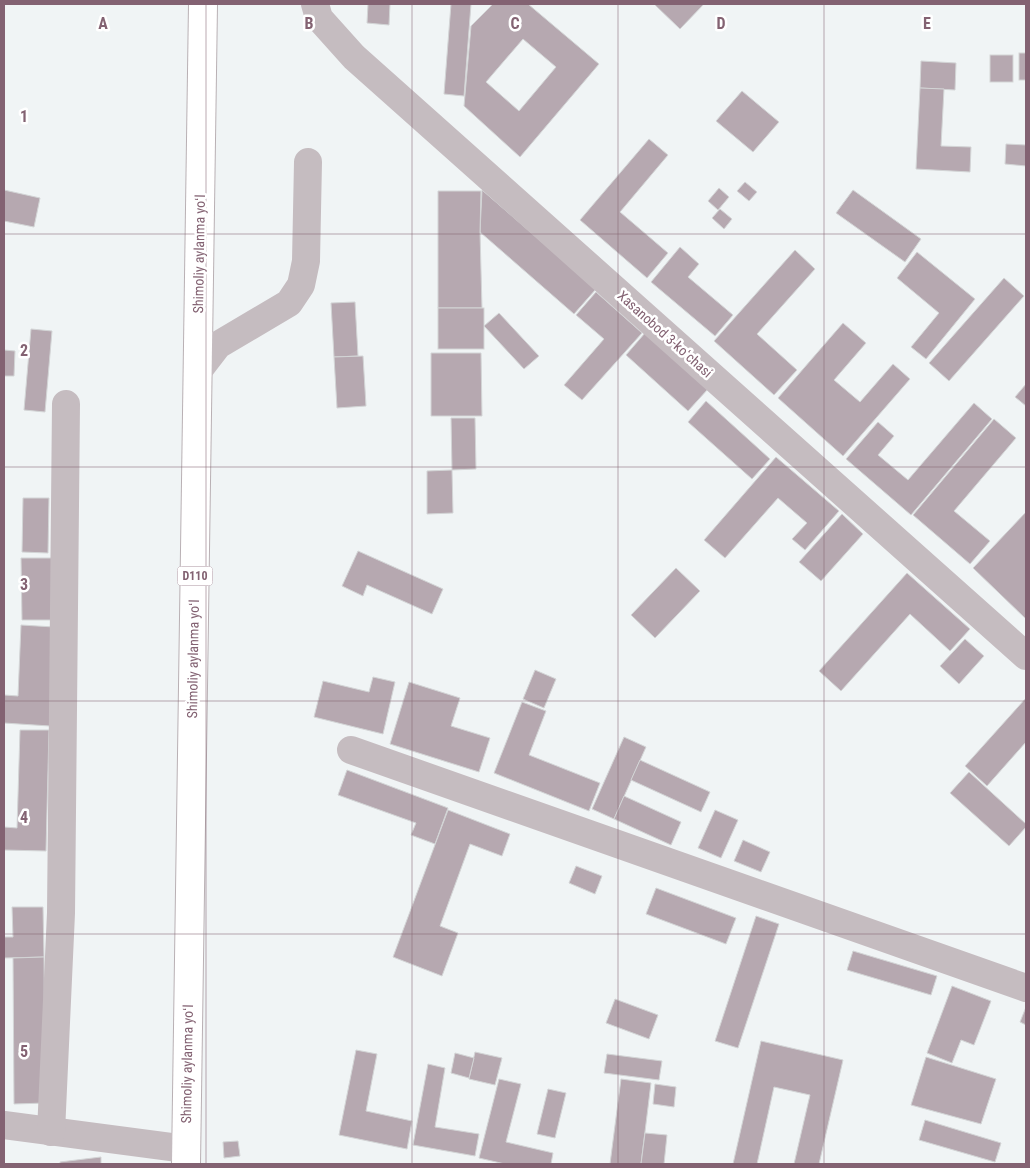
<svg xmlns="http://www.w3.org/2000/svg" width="1030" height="1168" viewBox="0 0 1030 1168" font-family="'Roboto Condensed',sans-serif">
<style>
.building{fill:#b6a8b0;stroke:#d3d5d6;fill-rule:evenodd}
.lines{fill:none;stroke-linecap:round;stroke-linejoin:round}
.major-casing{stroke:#b9b0b4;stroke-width:30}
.minor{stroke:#c5bcc0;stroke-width:28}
.major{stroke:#fff;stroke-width:28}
.grid{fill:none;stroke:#836272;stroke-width:1;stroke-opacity:0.55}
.labels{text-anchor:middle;stroke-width:5;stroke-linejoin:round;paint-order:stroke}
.shield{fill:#fff;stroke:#a8919c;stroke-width:1}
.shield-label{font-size:12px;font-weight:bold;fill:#836272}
.street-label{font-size:14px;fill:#836272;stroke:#fff}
.grid-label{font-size:16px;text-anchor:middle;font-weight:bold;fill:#836272;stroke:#fff;stroke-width:5;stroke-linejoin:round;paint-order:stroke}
</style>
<rect width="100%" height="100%" fill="#f0f4f5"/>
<g class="building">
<path d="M 368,4 L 390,4 L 389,25 L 367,23 Z"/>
<path d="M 451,4 L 471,4 L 464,96 L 444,94 Z"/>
<path d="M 493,4 L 528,4 L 599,64 L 520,157 L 464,106 L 471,26 ZM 523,39 L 556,67 L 519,111 L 486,82 Z"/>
<path d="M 654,4 L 704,4 L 680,29 Z"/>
<rect x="1019" y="53" width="7" height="27"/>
<rect x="990" y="55" width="23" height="27"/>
<path d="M 921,61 L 956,63 L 955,90 L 920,88 Z"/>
<path d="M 920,88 L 944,89 L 941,146 L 971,147 L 970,172 L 916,169 Z"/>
<path d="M 742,91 L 779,122 L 753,152 L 716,121 Z"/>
<path d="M 649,139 L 668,155 L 620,212 L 668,253 L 647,278 L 580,220 Z"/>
<path d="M 1006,144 L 1026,145 L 1026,166 L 1005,164 Z"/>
<path d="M 745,182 L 757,192 L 749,201 L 737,191 Z"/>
<path d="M 719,188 L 729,197 L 718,210 L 708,201 Z"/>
<path d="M 4,190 L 40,198 L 34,227 L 4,221 Z"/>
<path d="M 482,190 L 596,289 L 574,314 L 480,232 Z"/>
<path d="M 853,190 L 921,239 L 905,262 L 836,213 Z"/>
<path d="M 438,191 L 481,191 L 480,232 L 482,308 L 438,308 Z"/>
<path d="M 720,209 L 732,219 L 724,229 L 712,218 Z"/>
<path d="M 680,247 L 699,264 L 688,277 L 733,315 L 715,336 L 651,282 Z"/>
<path d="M 795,250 L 815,269 L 757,334 L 797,370 L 774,395 L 714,341 Z"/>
<path d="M 917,252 L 975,299 L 926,359 L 911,347 L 939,313 L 897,278 Z"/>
<path d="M 1004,278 L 1024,296 L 949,381 L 929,363 Z"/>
<path d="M 596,292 L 642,333 L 582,400 L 564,385 L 604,339 L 576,315 Z"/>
<path d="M 355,302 L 358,356 L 334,357 L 331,303 Z"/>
<rect x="438" y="308" width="46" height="41"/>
<path d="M 499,313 L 539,356 L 524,369 L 484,326 Z"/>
<path d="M 843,323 L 866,343 L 834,380 L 860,402 L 893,364 L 910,379 L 843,456 L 778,398 Z"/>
<path d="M 31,329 L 52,331 L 45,412 L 24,410 Z"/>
<path d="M 645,333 L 708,389 L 688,411 L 626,355 Z"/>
<path d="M 4,350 L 15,351 L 14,376 L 4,376 Z"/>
<path d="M 431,353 L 481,353 L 482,416 L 431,416 Z"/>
<path d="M 363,356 L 366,406 L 337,408 L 334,357 Z"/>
<path d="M 1026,384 L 1026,406 L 1015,397 Z"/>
<path d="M 706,401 L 770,459 L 752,479 L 688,422 Z"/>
<path d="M 974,403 L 992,419 L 911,515 L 846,459 L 878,422 L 894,436 L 878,455 L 908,480 Z"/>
<path d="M 451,418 L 475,418 L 476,469 L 452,470 Z"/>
<path d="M 994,419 L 1016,438 L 954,511 L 990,541 L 970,564 L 913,515 Z"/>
<path d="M 776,457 L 839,511 L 805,550 L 792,539 L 807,523 L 778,498 L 725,558 L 704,540 Z"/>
<path d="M 452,470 L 453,513 L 427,514 L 427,471 Z"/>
<path d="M 23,498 L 49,498 L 48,553 L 22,552 Z"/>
<path d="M 1026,512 L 1026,619 L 973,568 Z"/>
<path d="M 842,514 L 863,534 L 821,581 L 799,562 Z"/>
<path d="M 358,551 L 443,589 L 432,614 L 367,585 L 363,596 L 342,586 Z"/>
<path d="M 21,558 L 52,558 L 52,620 L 22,620 Z"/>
<path d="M 676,568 L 700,591 L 655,638 L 631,615 Z"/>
<path d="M 907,573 L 970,629 L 950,651 L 910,614 L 841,691 L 819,671 Z"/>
<path d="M 21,625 L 54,627 L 50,726 L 4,723 L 4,695 L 18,696 Z"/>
<path d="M 965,639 L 984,656 L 959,684 L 940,666 Z"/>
<path d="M 535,670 L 556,679 L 544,708 L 523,699 Z"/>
<path d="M 373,677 L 395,682 L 383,734 L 314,717 L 323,681 L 369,692 Z"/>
<path d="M 409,682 L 460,698 L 451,726 L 490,738 L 479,772 L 390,744 Z"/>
<path d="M 1026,698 L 1026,742 L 987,786 L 965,766 Z"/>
<path d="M 522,702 L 546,711 L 529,755 L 600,783 L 589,811 L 494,773 Z"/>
<path d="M 20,730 L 49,730 L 46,851 L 4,850 L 4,827 L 17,828 Z"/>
<path d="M 624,737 L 646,747 L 614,819 L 592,809 Z"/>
<path d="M 640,760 L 710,792 L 701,812 L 631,780 Z"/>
<path d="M 347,770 L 448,808 L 435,844 L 411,835 L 416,823 L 338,795 Z"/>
<path d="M 969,772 L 1026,824 L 1026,827 L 1009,846 L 950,793 Z"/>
<path d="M 624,796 L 681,822 L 671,845 L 614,819 Z"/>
<path d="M 448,810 L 510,834 L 502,856 L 470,844 L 440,926 L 458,933 L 442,976 L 393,957 Z"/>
<path d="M 715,810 L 738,820 L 721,858 L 698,848 Z"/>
<path d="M 743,840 L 770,852 L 761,872 L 734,861 Z"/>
<path d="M 576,866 L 602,876 L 595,894 L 569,883 Z"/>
<path d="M 656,888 L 736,918 L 726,944 L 646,914 Z"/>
<path d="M 12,907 L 43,907 L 44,957 L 4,958 L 4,937 L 13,937 Z"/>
<path d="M 756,916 L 779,924 L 738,1048 L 715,1041 Z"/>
<path d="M 853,951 L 937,976 L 931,995 L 847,970 Z"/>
<path d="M 44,957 L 45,1103 L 14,1104 L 13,958 Z"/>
<path d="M 952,986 L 991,1001 L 974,1045 L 961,1040 L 952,1063 L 927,1053 Z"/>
<path d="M 615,999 L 658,1015 L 649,1039 L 606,1023 Z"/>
<path d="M 1026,1007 L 1026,1025 L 1020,1022 Z"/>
<path d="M 761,1041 L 843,1060 L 819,1164 L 794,1164 L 810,1095 L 774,1087 L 757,1164 L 733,1164 Z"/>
<path d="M 356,1050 L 377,1054 L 366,1111 L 412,1121 L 407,1149 L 339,1135 Z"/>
<path d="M 475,1052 L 502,1058 L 495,1085 L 469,1079 Z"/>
<path d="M 455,1053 L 474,1058 L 469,1078 L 451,1073 Z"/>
<path d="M 607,1054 L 662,1061 L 659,1080 L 604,1073 Z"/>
<path d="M 926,1057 L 996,1079 L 981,1124 L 911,1105 Z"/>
<path d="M 428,1064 L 445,1068 L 435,1127 L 479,1134 L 475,1156 L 413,1145 Z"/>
<path d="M 499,1079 L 521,1084 L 506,1142 L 553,1153 L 551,1164 L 505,1164 L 479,1158 Z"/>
<path d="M 621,1079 L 651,1083 L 641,1164 L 610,1164 Z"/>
<path d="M 655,1084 L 676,1087 L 674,1107 L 653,1104 Z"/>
<path d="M 548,1089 L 566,1093 L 555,1138 L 537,1134 Z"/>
<path d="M 925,1120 L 1001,1143 L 995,1162 L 919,1140 Z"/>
<path d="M 645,1133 L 667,1135 L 664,1164 L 641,1164 Z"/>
<path d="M 238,1141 L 240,1156 L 224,1158 L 223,1142 Z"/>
<path d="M 101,1157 L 101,1164 L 60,1164 L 60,1162 Z"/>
</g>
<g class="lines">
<g class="major-casing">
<path id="major" d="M 186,1164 L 203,4"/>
</g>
<g class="minor">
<path d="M 315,4 L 319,18 L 354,57 L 1026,656"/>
<path d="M 198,371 L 218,345 L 289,303 L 301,285 L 306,261 L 308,162"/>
<path d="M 351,750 L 1026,988"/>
<path d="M 4,1125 L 186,1149"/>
<path d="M 51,1132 L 61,913 L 66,404"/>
</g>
<use href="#major" class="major"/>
</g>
<path class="grid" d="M 206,4 L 206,1164M 412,4 L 412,1164M 618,4 L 618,1164M 824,4 L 824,1164M 4,234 L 1026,234M 4,467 L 1026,467M 4,701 L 1026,701M 4,934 L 1026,934"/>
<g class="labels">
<rect class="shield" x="177.5" y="566.5" width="35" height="19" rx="4"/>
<g class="shield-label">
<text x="195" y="580">D110</text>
</g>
<g class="street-label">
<text transform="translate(199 254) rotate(-89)" y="5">Shimoliy aylanma yoʻl</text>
<text transform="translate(665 334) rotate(42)" y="5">Xasanobod 3-koʻchasi</text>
<text transform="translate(193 659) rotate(-89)" y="5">Shimoliy aylanma yoʻl</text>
<text transform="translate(187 1064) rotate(-89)" y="5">Shimoliy aylanma yoʻl</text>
</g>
</g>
<g class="grid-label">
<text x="103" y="29">A</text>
<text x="309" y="29">B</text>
<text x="515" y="29">C</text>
<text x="721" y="29">D</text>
<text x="927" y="29">E</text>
<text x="24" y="122">1</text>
<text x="24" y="356">2</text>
<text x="24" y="590">3</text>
<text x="24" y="823">4</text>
<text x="24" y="1057">5</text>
</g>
<rect width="1030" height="1168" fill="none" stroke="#836272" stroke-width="10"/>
</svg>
